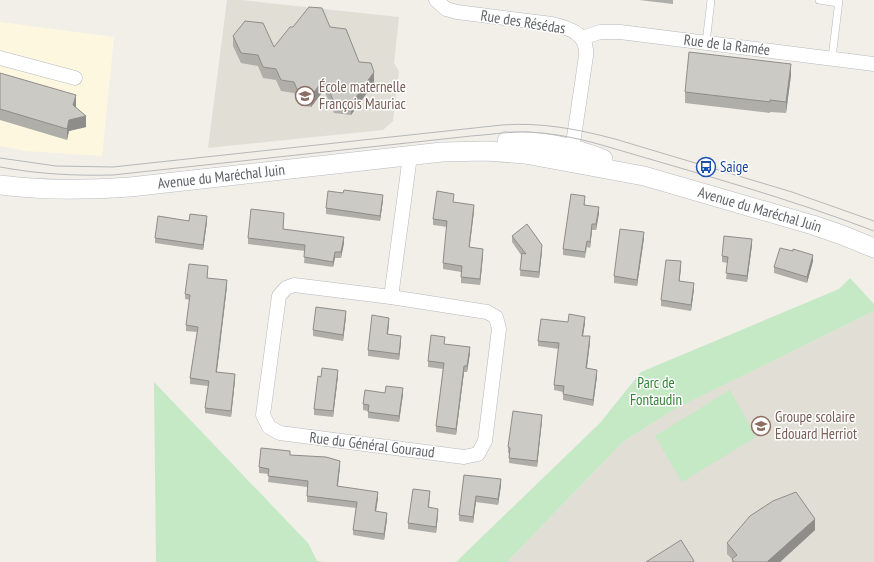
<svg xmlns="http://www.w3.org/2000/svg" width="874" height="562" viewBox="0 0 874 562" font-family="'PT Sans Narrow',sans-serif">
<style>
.commercial{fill:#fef7e0}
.education{fill:#e1ded6}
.green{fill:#c5e8c5}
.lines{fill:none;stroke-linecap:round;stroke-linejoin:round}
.service-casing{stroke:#b5b8bc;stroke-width:8}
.minor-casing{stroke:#b5b8bc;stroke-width:15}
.secondary-casing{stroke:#b6babf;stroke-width:20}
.service{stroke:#fff;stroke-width:7}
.minor{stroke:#fff;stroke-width:14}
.secondary{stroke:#fff;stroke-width:19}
.tram{stroke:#b6b7b8;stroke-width:1}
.wall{fill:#afaea9}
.shaded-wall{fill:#8f8d8a}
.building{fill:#cccac5;stroke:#8f8d8a}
.labels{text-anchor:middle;stroke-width:3;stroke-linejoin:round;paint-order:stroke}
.street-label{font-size:15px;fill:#5f6368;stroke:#fff}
.education-label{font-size:15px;fill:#785e54;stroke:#fff;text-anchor:start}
.transit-label{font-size:15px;fill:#164399;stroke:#fff;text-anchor:start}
.park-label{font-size:15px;fill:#348238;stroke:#fff}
</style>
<rect width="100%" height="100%" fill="#f1efe8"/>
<path class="commercial" d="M 0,22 L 114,37 L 102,156 L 26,151 L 0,146 Z"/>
<g class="education">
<path d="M 227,0 L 241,0 L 399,17 L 394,63 L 399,71 L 393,121 L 383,130 L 208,148 Z"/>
<path d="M 874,311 L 874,562 L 507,562 L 623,442 L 673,410 Z"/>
</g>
<g class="green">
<path d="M 850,278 L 874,304 L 874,311 L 673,410 L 623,442 L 507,562 L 456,562 L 600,423 L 641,372 L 839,289 Z"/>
<path d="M 154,382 L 308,543 L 317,561 L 326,562 L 156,562 Z"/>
<path d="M 730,390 L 756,437 L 682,482 L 655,436 Z"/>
</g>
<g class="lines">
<g class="service-casing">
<g id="service">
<path d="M 819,0 L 838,3"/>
<path d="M 706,43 L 711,0"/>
<path d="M 832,58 L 839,0"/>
</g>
</g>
<g class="minor-casing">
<g id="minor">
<path d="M 436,0 L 446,9 L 457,12 L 552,24 C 570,28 588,34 586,56 L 571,157"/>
<path d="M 582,38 L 600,32 L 620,32 L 874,64"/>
<path d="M 0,58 L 75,78"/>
<path d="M 294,285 L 391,297 L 487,312 L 496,317 L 499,329 L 485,441 L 478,454 L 464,457 L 280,433 L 269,427 L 263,415 L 279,296 L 286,288 Z"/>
<path d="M 391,297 L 410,156"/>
</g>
</g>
<g class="secondary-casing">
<g id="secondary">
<path d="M 507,141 C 540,140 572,147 603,159"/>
<path id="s1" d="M 0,185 C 43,191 86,190 130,187 L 442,152 L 486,151 L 525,154 L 644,176 L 813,225 L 842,235 L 874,248"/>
</g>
</g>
<use href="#service" class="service"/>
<use href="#minor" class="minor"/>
<use href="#secondary" class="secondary"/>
<g class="tram">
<path d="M 0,158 L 56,166 L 113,167 L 502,125 C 541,122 577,129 615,139 L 792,192 L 874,221"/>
<path d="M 0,167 C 38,174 74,176 113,175 L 471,136 C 488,135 505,132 521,132 C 552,132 582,139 612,148 C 700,174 788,198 874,231"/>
</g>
</g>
<g class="wall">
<path d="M 639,0 L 673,0 L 673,4 Z"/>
<path d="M 293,27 L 359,62 L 374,83 L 351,115 L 334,113 L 324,90 L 311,107 L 299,105 L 294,93 L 281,91 L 276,80 L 263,78 L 258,66 L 241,63 L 233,46 L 233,36 L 274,47 Z"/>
<path d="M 0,73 L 76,106 L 76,107 L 86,127 L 69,131 L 67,140 L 0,120 Z"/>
<path d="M 791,75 L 786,113 L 770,112 L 770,113 L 685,103 L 685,92 Z"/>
<path d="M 383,200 L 380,221 L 326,214 L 326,208 Z"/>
<path d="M 453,202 L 474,211 L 469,247 L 483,255 L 480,285 L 461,283 L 461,272 L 443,269 L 443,263 L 447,227 L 433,225 L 433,219 Z"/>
<path d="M 585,202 L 585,205 L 599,213 L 596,230 L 592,230 L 590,248 L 587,247 L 585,258 L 563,255 L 563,249 Z"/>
<path d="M 284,219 L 283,229 L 344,243 L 341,258 L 335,258 L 333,267 L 304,263 L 305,251 L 248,244 L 248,238 Z"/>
<path d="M 207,222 L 203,250 L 155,243 L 155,238 Z"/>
<path d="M 512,236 L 542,251 L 539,278 L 520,276 L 521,255 L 512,242 Z"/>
<path d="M 644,238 L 637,286 L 614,283 L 614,276 Z"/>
<path d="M 752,245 L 747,282 L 726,279 L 728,263 L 722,262 L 722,256 Z"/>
<path d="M 813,261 L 807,283 L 774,273 L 774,267 Z"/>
<path d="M 681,267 L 679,281 L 694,289 L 691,311 L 661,306 L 661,300 Z"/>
<path d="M 208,272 L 207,278 L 227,286 L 217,372 L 235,380 L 231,417 L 205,413 L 205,408 L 208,386 L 190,384 L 190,378 L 197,332 L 186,331 L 186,325 L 190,300 L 185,299 L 185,294 Z"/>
<path d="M 346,317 L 343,341 L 313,336 L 313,330 Z"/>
<path d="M 568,322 L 585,323 L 583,336 L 590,342 L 587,368 L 597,376 L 593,406 L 563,400 L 563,392 L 554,390 L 554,385 L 559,349 L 538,346 L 538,341 Z"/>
<path d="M 389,324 L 388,334 L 401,342 L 399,360 L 368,356 L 368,350 Z"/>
<path d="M 470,353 L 467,372 L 464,372 L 456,435 L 436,432 L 436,426 L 443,369 L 428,367 L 428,361 Z"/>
<path d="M 338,376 L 333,417 L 314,415 L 314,409 Z"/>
<path d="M 385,393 L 403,394 L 399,422 L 368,418 L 368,411 L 363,410 L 363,404 Z"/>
<path d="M 542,420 L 537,467 L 509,463 L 509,453 L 508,453 L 508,447 Z"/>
<path d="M 290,455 L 340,466 L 338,486 L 378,498 L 376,511 L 387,519 L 384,540 L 353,535 L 353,530 L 356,508 L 307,502 L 307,487 L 268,482 L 269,474 L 259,473 L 259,467 Z"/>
<path d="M 464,475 L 501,485 L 498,505 L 476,502 L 473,523 L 459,521 L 459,515 Z"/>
<path d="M 430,497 L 429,507 L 438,515 L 436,533 L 408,529 L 408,523 Z"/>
<path d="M 815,530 L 780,562 L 732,562 L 732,559 L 727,554 L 727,543 Z"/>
</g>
<g class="shaded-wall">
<path d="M 791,64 L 791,75 L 786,113 L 786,102 Z"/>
<path d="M 374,72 L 374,83 L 351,115 L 351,104 Z"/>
<path d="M 324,79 L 324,90 L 311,107 L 311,96 Z"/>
<path d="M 76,95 L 76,106 L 73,116 L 73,105 Z"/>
<path d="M 86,116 L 86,127 L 69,131 L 67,140 L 67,129 L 69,120 Z"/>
<path d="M 383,195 L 383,200 L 380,221 L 380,216 Z"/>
<path d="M 474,205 L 474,211 L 469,253 L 469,247 Z"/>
<path d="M 599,207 L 599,213 L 596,230 L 596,224 Z"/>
<path d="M 207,216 L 207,222 L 203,250 L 203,245 Z"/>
<path d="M 592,224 L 592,230 L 590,248 L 590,242 Z"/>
<path d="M 644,232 L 644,238 L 637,286 L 637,280 Z"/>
<path d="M 344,237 L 344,243 L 341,258 L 341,252 Z"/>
<path d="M 752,239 L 752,245 L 747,282 L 747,276 Z"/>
<path d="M 542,245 L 542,251 L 539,278 L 539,272 Z"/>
<path d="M 483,249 L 483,255 L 480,285 L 480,279 Z"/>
<path d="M 335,252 L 335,258 L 333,267 L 333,262 Z"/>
<path d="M 813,255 L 813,261 L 807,283 L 807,277 Z"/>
<path d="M 681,261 L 681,267 L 679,287 L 679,281 Z"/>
<path d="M 227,280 L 227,286 L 216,377 L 216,372 Z"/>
<path d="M 694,283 L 694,289 L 691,311 L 691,305 Z"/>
<path d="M 346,311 L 346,317 L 343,341 L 343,335 Z"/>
<path d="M 585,317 L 585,323 L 582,341 L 582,336 Z"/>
<path d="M 389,318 L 389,324 L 387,340 L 387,334 Z"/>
<path d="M 401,336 L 401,342 L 399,360 L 399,354 Z"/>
<path d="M 590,336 L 590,342 L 586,374 L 586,368 Z"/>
<path d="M 470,347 L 470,353 L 467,372 L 467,366 Z"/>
<path d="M 464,366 L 464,372 L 456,435 L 456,429 Z"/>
<path d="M 338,370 L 338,376 L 333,417 L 333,411 Z"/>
<path d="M 597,370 L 597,376 L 593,406 L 593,400 Z"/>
<path d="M 235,374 L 235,380 L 231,417 L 231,411 Z"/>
<path d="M 403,388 L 403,394 L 399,422 L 399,416 Z"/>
<path d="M 542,415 L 542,420 L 537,467 L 537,461 Z"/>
<path d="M 340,461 L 340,466 L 337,492 L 337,486 Z"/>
<path d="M 501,479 L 501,485 L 498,505 L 498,499 Z"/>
<path d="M 378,492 L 378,498 L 375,517 L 375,511 Z"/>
<path d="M 476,496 L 476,502 L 473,523 L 473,517 Z"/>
<path d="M 438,509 L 438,515 L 436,533 L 436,527 Z"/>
<path d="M 387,513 L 387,519 L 384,540 L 384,534 Z"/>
<path d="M 815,519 L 815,530 L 780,562 L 767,562 Z"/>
</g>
<g class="building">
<path d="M 309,7 L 322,8 L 330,27 L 346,29 L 359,62 L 371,63 L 374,72 L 351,104 L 334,102 L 324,79 L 311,96 L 299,94 L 294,82 L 281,80 L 276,69 L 263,67 L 258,55 L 241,53 L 233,36 L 245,21 L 263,23 L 274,47 L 290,27 L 293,27 Z"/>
<path d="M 689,52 L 791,64 L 786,102 L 770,100 L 770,102 L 685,92 Z"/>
<path d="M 0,73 L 76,95 L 73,105 L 86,116 L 69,120 L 67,129 L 0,109 Z"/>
<path d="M 344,190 L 383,195 L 380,216 L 326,208 L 328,191 L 343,193 Z"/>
<path d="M 437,191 L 454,194 L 453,202 L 474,205 L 469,247 L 483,249 L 480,279 L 461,277 L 462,266 L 443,263 L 447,221 L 433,219 Z"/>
<path d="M 571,194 L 585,196 L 584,205 L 599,207 L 596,224 L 592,224 L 590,242 L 587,241 L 585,252 L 563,249 Z"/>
<path d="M 251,209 L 284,213 L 283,229 L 344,237 L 341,252 L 335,252 L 333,262 L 304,257 L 305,245 L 248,238 Z"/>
<path d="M 190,214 L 207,216 L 203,245 L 155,238 L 158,216 L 189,221 Z"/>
<path d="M 527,224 L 542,245 L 539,272 L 520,270 L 522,253 L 526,254 L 512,236 Z"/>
<path d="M 620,229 L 644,232 L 637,280 L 614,276 Z"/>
<path d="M 724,236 L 752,239 L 747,276 L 726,273 L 728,257 L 722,256 Z"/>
<path d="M 780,248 L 793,251 L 793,249 L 813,255 L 807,277 L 774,267 Z"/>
<path d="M 666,260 L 681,261 L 679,281 L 694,283 L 691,305 L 661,300 Z"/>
<path d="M 189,264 L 208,266 L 207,278 L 227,280 L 216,372 L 235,374 L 231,411 L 205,408 L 209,381 L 190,378 L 198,327 L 186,325 L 190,295 L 185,294 Z"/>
<path d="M 316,307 L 346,311 L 343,335 L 313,330 Z"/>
<path d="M 569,314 L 585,317 L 582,336 L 590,336 L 586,368 L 597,370 L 593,400 L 563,394 L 564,386 L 554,385 L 559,343 L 538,341 L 541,319 L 568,322 Z"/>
<path d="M 372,315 L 389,318 L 387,334 L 401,336 L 399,354 L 368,350 Z"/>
<path d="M 431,335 L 445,337 L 444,344 L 470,347 L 467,366 L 464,366 L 456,429 L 436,426 L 444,363 L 428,361 Z"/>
<path d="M 322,368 L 338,370 L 333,411 L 314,409 L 318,376 L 321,377 Z"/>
<path d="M 386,386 L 403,388 L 399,416 L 368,412 L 369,405 L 363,404 L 365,390 L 385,393 Z"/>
<path d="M 513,411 L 542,415 L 537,461 L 509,458 L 510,448 L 508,447 Z"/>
<path d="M 261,448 L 290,451 L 290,455 L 326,457 L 340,461 L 337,486 L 378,492 L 375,511 L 387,513 L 384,534 L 353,530 L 357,502 L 307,496 L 308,481 L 268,476 L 269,469 L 259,467 Z"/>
<path d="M 464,475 L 501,479 L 498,499 L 476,496 L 473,517 L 459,515 Z"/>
<path d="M 413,489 L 430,491 L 428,507 L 438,509 L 436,527 L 408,523 Z"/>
<path d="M 796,492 L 815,519 L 767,562 L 734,562 L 732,559 L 737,555 L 727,543 L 750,516 L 773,501 Z"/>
<path d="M 681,540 L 694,561 L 692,562 L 646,562 Z"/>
</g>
<defs>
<g id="school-ring" transform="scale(1)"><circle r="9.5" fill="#fff" stroke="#8d6e63" stroke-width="1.5"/><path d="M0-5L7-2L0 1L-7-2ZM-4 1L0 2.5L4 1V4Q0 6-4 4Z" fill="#8d6e63"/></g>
<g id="bus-ring" transform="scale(1)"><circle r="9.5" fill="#fff" stroke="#1a4fb4" stroke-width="1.5"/><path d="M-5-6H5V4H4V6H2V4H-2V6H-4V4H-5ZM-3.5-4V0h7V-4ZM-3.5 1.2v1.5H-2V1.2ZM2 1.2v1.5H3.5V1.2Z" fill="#1a4fb4"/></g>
</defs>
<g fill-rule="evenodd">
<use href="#school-ring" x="305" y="96"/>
<use href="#bus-ring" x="706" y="167"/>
<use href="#school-ring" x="761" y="426"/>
</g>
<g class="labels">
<g class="street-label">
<text transform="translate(523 22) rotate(9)" y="5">Rue des Résédas</text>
<text transform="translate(727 45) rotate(7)" y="5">Rue de la Ramée</text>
<text dy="5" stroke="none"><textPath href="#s1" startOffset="222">Avenue du Maréchal Juin</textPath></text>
<text dy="5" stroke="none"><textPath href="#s1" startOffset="769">Avenue du Maréchal Juin</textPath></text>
<text transform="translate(372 445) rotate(7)" y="5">Rue du Général Gouraud</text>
</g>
<g class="education-label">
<text x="319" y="92">École maternelle<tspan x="319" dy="17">François Mauriac</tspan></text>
<text x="775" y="422">Groupe scolaire<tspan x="775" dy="17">Edouard Herriot</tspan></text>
</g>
<g class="transit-label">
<text x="720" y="172">Saige</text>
</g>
<g class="park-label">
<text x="656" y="388">Parc de<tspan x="656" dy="17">Fontaudin</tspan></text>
</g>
</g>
</svg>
